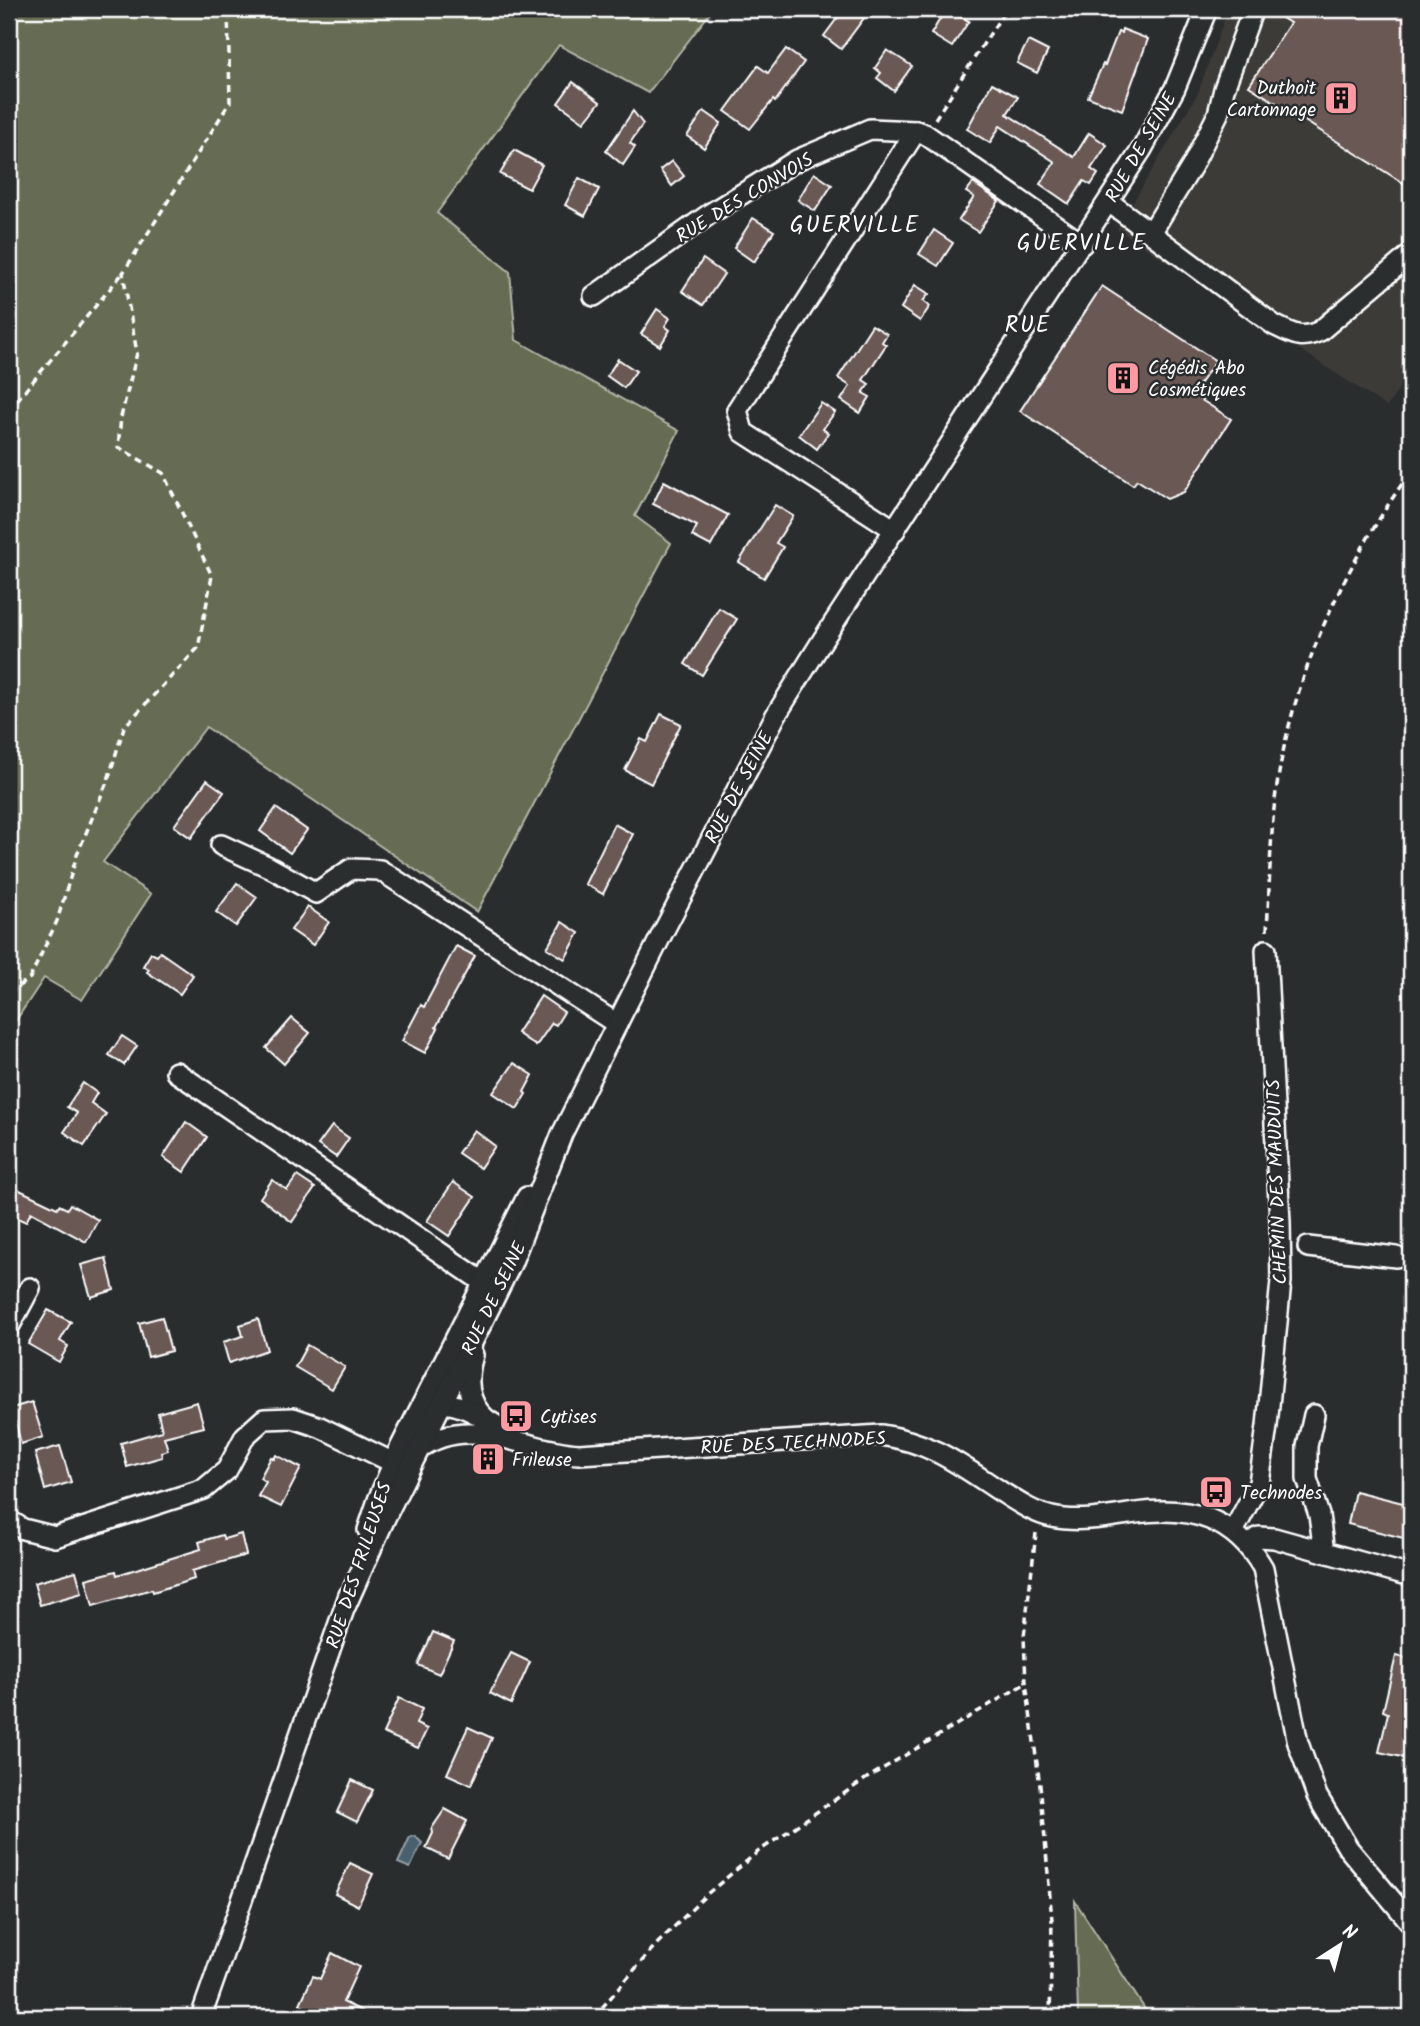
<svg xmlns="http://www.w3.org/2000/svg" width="1420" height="2026" viewBox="0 0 1420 2026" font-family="Kalam,sans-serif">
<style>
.built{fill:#3d3a39}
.green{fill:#666c52;stroke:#b2b6a8;stroke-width:2}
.water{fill:#4b606e;stroke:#93a0a8;stroke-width:2}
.building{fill:#6a5954;stroke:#fff;stroke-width:2}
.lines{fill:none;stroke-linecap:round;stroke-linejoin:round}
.minor-casing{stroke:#fff;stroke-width:24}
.path{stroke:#fff;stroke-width:3.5;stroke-dasharray:7 5;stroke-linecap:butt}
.minor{stroke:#2a2d2e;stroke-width:19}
.labels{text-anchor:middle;stroke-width:5;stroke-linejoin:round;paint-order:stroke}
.poi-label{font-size:19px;fill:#fff;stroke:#2a2d2e;text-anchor:start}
.street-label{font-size:19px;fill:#fff;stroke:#2a2d2e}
.quarter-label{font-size:23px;letter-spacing:2px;fill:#fff;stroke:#2a2d2e}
</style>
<rect width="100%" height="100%" fill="#2a2d2e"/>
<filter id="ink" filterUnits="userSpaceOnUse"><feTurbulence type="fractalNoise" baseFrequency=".0143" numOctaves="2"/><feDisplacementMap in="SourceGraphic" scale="14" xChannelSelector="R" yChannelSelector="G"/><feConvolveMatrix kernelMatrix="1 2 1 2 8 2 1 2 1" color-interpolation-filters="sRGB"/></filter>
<g filter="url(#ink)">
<path class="built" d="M 1228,9 L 1411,9 L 1411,370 L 1387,407 L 1117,229 L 1198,93 Z"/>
<g class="green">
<path d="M 9,9 L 713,9 L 648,93 L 559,45 L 437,213 L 510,272 L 516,340 L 679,431 L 635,516 L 671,543 L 477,912 L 206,727 L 103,862 L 151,894 L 82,1000 L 44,978 L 9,1031 Z"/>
<path d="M 1075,1901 L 1150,2017 L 1078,2017 Z"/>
</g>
<path class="water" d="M 415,1836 L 422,1843 L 410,1868 L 398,1863 L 410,1837 Z"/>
<g class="building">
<path d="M 844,9 L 852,9 L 864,18 L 841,49 L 824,36 Z"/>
<path d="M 946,9 L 969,21 L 952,47 L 931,34 Z"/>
<path d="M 1268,9 L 1411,9 L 1411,188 L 1249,86 L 1290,23 Z"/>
<path d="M 1122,29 L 1148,39 L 1122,110 L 1088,97 L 1103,64 L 1105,65 L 1118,32 L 1121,33 Z"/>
<path d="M 1028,41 L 1048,51 L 1037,73 L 1017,63 Z"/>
<path d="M 786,49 L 804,62 L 775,102 L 773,100 L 750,129 L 725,111 L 758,66 L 768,73 Z"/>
<path d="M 887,50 L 912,66 L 894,91 L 877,78 L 881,73 L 875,68 Z"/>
<path d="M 573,82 L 600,102 L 584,122 L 558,103 Z"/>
<path d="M 992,83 L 1018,97 L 1007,114 L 1074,157 L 1089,133 L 1107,145 L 1091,169 L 1098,174 L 1091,185 L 1084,181 L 1069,204 L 1040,184 L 1055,162 L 1000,126 L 990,143 L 967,129 Z"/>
<path d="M 633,111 L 643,124 L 630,143 L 635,147 L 623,165 L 606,151 Z"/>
<path d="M 704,111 L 721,123 L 704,148 L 687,136 Z"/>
<path d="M 514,150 L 542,165 L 529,189 L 500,174 Z"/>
<path d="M 672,161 L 684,176 L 672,186 L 660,170 Z"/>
<path d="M 814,173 L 832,185 L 815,211 L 798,200 Z"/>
<path d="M 579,178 L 599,189 L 585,216 L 565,205 Z"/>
<path d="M 973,183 L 999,201 L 978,232 L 959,220 L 974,197 L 966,192 Z"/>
<path d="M 753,218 L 774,231 L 754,262 L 734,248 Z"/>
<path d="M 934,230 L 953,243 L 938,266 L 919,254 Z"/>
<path d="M 703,259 L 724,274 L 703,305 L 682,291 Z"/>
<path d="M 915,285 L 929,294 L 923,301 L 930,306 L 920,321 L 901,308 Z"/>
<path d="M 1102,286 L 1216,361 L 1192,394 L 1231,419 L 1184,492 L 1167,499 L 1137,480 L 1133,485 L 1020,411 Z"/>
<path d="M 657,309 L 670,318 L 665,326 L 670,330 L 660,346 L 641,334 Z"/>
<path d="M 872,325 L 887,334 L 882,342 L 886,345 L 863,380 L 869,384 L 863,393 L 870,397 L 860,413 L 841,400 L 850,386 L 838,378 Z"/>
<path d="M 618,359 L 636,371 L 624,388 L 607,376 Z"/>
<path d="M 821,403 L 835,412 L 823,429 L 828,433 L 817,449 L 799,435 Z"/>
<path d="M 664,481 L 728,515 L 711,546 L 692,536 L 697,526 L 653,504 Z"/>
<path d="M 775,505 L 793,516 L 776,543 L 783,547 L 764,578 L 739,562 Z"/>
<path d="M 719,608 L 737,619 L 702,675 L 685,664 Z"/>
<path d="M 661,714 L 681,724 L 651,784 L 625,770 L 641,739 L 647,742 Z"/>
<path d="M 207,780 L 224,792 L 191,838 L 174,826 Z"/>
<path d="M 276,808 L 307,830 L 290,853 L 260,831 Z"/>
<path d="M 614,824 L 633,834 L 603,894 L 585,884 Z"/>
<path d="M 237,883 L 257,897 L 236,926 L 216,912 Z"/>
<path d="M 308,907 L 329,922 L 313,945 L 291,930 Z"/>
<path d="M 562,922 L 579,933 L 565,959 L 547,948 Z"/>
<path d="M 456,946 L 475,956 L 436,1027 L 438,1028 L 425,1053 L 402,1041 L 421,1005 L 424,1007 Z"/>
<path d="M 160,952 L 193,975 L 180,994 L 147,972 L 149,969 L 143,966 L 151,953 L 157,956 Z"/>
<path d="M 541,996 L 564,1012 L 556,1025 L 552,1023 L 536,1046 L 517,1033 Z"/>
<path d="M 292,1018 L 310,1033 L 284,1064 L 266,1048 Z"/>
<path d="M 122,1036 L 137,1046 L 124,1065 L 109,1055 Z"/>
<path d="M 514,1063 L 533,1075 L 524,1092 L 526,1094 L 517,1109 L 493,1093 Z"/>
<path d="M 83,1083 L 97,1093 L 91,1103 L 106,1114 L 84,1146 L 64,1132 L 77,1113 L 67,1107 Z"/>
<path d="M 186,1122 L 207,1137 L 184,1172 L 163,1157 Z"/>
<path d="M 332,1126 L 349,1138 L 336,1157 L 318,1145 Z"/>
<path d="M 474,1130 L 495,1146 L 480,1168 L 458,1153 Z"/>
<path d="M 297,1176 L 315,1188 L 292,1222 L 260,1198 L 272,1180 L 287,1190 Z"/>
<path d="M 453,1182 L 475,1197 L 449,1236 L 427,1221 Z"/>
<path d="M 9,1185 L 57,1208 L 59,1205 L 67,1209 L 70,1204 L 98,1220 L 86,1242 L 31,1212 L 26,1222 L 9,1214 Z"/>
<path d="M 106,1258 L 114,1290 L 91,1297 L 81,1265 Z"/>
<path d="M 48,1310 L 71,1322 L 60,1341 L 68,1346 L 59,1362 L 28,1344 Z"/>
<path d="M 162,1317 L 171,1351 L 148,1357 L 139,1323 Z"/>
<path d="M 258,1319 L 267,1350 L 229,1363 L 223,1342 L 243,1336 L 240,1325 Z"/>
<path d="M 307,1345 L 345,1367 L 332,1389 L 295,1367 Z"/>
<path d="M 32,1402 L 43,1437 L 21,1444 L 12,1408 Z"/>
<path d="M 197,1402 L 204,1427 L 164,1437 L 168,1450 L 161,1452 L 162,1457 L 127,1467 L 121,1443 L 162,1431 L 158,1413 Z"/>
<path d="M 60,1446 L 71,1482 L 45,1490 L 35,1453 Z"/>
<path d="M 276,1455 L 301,1468 L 281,1507 L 258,1496 L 266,1482 L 260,1478 L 271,1457 L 274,1459 Z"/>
<path d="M 1355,1491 L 1411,1505 L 1411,1540 L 1348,1524 Z"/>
<path d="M 241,1534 L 246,1555 L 192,1571 L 194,1579 L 153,1592 L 152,1589 L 93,1606 L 86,1579 L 116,1571 L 117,1575 L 201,1549 L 199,1542 L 222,1535 L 224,1539 Z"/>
<path d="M 76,1571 L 82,1593 L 40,1605 L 34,1583 Z"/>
<path d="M 433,1632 L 454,1641 L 439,1674 L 418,1665 Z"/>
<path d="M 511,1653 L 530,1662 L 511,1704 L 490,1693 Z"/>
<path d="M 1396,1656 L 1411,1659 L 1411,1759 L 1379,1752 L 1388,1713 L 1383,1711 Z"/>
<path d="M 399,1698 L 422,1709 L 416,1724 L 427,1729 L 418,1748 L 383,1733 Z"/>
<path d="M 468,1727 L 492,1738 L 471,1785 L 447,1774 Z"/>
<path d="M 352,1780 L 373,1790 L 357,1822 L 337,1812 Z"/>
<path d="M 445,1809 L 467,1821 L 448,1859 L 426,1848 L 433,1833 L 432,1828 Z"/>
<path d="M 350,1863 L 373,1874 L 358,1906 L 335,1894 Z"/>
<path d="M 332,1953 L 359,1967 L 343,2002 L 374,2017 L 298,2017 L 303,2006 L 300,2004 L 313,1976 L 320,1979 Z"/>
</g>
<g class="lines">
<g class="minor-casing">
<g id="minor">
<path d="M 1109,202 L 1274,325 C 1292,334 1301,340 1320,331 L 1411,254"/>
<path d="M 1147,230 L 1154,228 L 1192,166 L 1218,114 L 1224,89 L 1253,9"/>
<path d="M 594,296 L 711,213 L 797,160 L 870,129 L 916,131 L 925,134 L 1082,244"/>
<path d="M 895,530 L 743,432 L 737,410 L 916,131"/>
<path d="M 221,845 L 269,867 L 316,893 L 351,869 L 380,870 L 617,1024"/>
<path d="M 176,1072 L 483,1282"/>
<path d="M 1308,1247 L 1396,1257"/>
<path d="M 9,1327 L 30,1288"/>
<path d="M 473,1355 C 466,1378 466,1401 485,1418"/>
<path d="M 430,1405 C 460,1397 486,1421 511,1434"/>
<path d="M 1314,1415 L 1307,1446 L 1307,1479 L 1319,1515 L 1324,1552"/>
<path d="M 417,1450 C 471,1411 522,1451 579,1454 L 881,1435 C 931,1442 959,1464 1000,1491 C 1016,1501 1033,1513 1052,1517 C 1079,1523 1109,1517 1136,1513 C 1191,1505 1235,1519 1263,1568 L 1298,1743 L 1317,1796 L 1348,1848 L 1411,1923"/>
<path d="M 9,1520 L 23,1529 L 55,1537 L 204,1489 L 227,1470 L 245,1436 L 264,1419 L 293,1418 L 320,1427 L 404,1468"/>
<path d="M 368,1530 L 378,1500 L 398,1452 L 527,1197"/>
<path d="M 1233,1532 L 1259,1483 L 1267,1426 L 1281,1281 L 1280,1222 L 1266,950"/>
<path d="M 1248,1546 L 1259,1537 L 1274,1538 L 1411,1576"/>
<path d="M 345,1607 L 385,1518 L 511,1264 L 562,1134 L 661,936 L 776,715 L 822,641 L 1142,149 L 1175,88 L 1207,9"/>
<path d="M 201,2017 L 349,1595"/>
</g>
</g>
<g class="path">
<path d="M 935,119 L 1006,9"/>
<path d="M 9,410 L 123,273"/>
<path d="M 1267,931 C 1269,894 1270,856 1273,819 C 1284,693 1339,573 1411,471"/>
<path d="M 9,993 L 30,978 L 57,921 L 77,855 L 109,777 L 124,727 L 198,648 L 212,576 L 163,473 L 118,447 L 121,417 L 137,353 L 123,273 L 230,102 L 228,9"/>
<path d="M 1036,1533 L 1024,1637 L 1026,1683 L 1041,1793 L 1052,1920 L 1050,2017"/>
<path d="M 594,2017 L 654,1947 L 707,1894 L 759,1851 L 867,1778 L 1026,1683"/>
</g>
<use href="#minor" class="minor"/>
</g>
</g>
<defs>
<g id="building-square" transform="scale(1.75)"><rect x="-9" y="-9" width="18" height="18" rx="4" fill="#ff9aa2" stroke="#2a2d2e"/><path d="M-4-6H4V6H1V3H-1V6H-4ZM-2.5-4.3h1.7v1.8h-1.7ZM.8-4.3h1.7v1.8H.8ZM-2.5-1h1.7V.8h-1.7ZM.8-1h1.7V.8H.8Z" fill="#111"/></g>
<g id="bus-square" transform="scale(1.75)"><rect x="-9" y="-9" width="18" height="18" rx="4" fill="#ff9aa2" stroke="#2a2d2e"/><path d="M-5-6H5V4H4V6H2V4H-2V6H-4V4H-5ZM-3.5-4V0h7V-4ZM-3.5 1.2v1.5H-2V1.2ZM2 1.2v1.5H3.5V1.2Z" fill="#111"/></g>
</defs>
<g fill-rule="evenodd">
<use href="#building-square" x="1341" y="98"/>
<use href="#building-square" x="1123" y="378"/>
<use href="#bus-square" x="516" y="1416"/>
<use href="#building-square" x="488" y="1459"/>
<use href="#bus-square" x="1216" y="1492"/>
</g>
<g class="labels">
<g class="poi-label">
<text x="1316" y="94" text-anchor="end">Duthoit<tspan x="1316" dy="22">Cartonnage</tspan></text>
<text x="1148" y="374">Cégédis Abo<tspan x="1148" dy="22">Cosmétiques</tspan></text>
<text x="540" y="1423">Cytises</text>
<text x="512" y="1466">Frileuse</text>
<text x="1240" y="1499">Technodes</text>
</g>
<g class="street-label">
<text transform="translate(1140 147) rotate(-60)" y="7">RUE DE SEINE</text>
<text transform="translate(744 197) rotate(-31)" y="7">RUE DES CONVOIS</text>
<text transform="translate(738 787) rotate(-62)" y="7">RUE DE SEINE</text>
<text transform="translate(1276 1182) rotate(-92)" y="7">CHEMIN DES MAUDUITS</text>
<text transform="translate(493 1298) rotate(-64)" y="7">RUE DE SEINE</text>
<text transform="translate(793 1442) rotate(-3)" y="7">RUE DES TECHNODES</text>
<text transform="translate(358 1565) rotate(-72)" y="7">RUE DES FRILEUSES</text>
</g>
<g class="quarter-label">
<text x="855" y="232">GUERVILLE</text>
<text x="1082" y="250">GUERVILLE</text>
<text x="1028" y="332">RUE</text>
</g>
</g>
<rect width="1420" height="2026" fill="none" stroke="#2a2d2e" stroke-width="35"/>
<rect x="18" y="18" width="1385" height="1991" fill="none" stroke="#fff" stroke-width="2.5" filter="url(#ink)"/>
<g transform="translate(1340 1945) rotate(36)" stroke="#2a2d2e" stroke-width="5" paint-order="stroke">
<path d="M0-5L12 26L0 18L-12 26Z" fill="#ffffff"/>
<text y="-10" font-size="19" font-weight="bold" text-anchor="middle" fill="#ffffff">N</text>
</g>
</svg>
